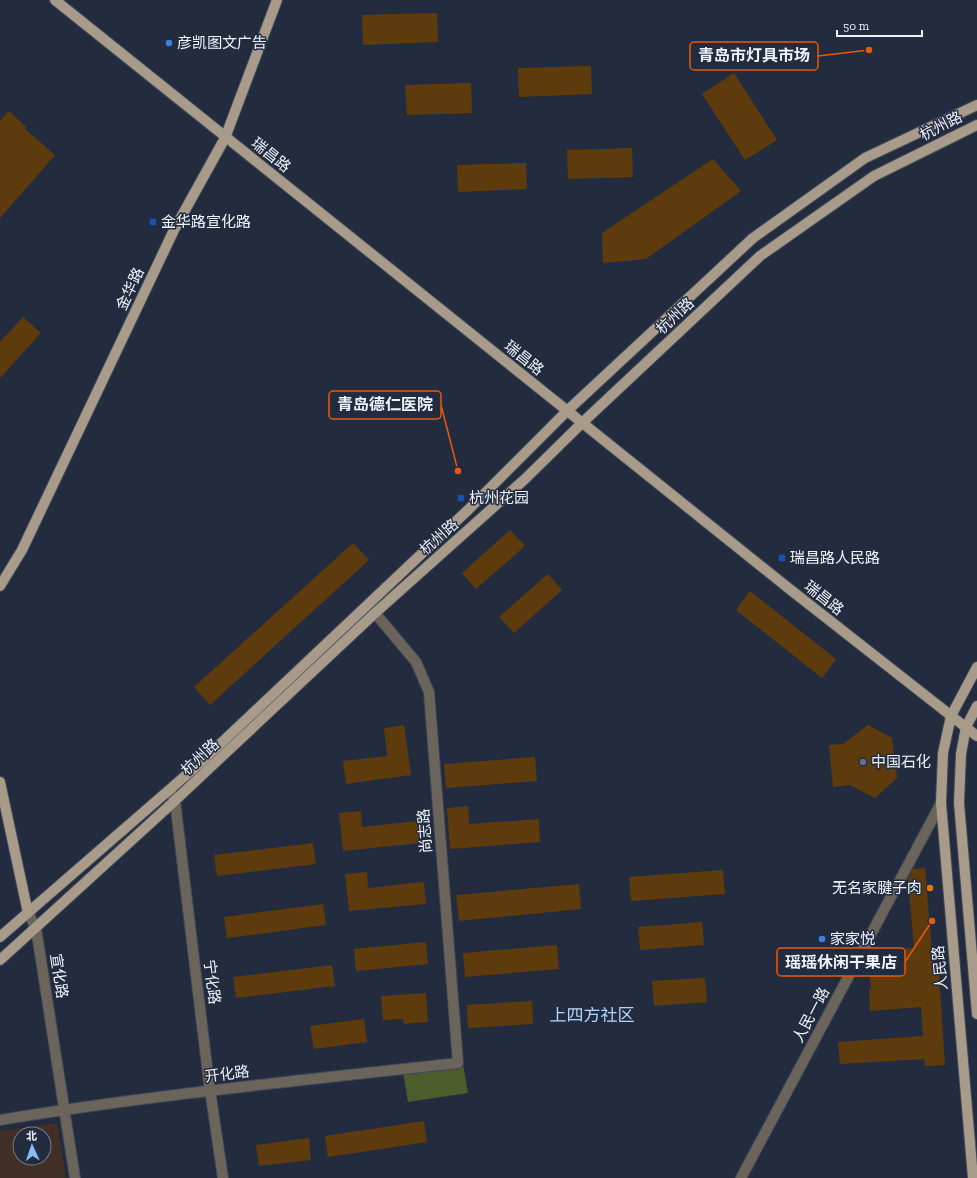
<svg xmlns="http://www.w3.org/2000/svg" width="977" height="1178" viewBox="0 0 977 1178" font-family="'Zilla Slab','Noto Sans SC',serif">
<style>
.education{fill:#412f26;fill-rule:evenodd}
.green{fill:#4c5c2b}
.building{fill:#5e3b0c}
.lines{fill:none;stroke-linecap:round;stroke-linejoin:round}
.minor-casing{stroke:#3f4859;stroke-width:12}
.major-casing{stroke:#3f4859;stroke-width:12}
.minor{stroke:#6a645b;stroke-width:10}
.major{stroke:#a89b89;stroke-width:10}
.shop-dot{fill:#3f7fe0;stroke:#232c3e;stroke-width:1.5}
.transit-dot{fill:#1a4fb4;stroke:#232c3e;stroke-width:1.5}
.service-dot{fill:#5c6f8a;stroke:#232c3e;stroke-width:1.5}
.food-dot{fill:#e8710a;stroke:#232c3e;stroke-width:1.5}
.labels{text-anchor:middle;stroke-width:3;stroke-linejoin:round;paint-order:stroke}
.poi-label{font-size:15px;fill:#eef3fd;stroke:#232c3e;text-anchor:start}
.street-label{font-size:15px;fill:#eef3fd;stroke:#232c3e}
.quarter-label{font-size:17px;fill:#b5d4f8;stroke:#232c3e}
.leader{fill:none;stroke:#e8590c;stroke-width:1.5}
.callout-dot{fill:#e8590c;stroke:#232c3e;stroke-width:1.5}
.callout{fill:#232c3e;stroke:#e8590c;stroke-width:1.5}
.callout-label{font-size:16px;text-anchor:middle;font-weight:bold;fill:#eef3fd}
</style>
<rect width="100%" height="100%" fill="#232c3e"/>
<path class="education" d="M 57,1123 L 66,1178 L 0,1178 L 0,1131 ZM 20,1134 L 44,1134 L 44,1158 L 20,1158 Z"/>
<path class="green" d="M 463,1064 L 468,1093 L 408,1102 L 403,1073 Z"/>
<g class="building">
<path d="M 437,13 L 438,42 L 363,45 L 362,15 Z"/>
<path d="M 591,66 L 592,94 L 519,97 L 518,68 Z"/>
<path d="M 734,73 L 777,140 L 745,160 L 702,94 Z"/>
<path d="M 471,83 L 472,113 L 407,115 L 405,85 Z"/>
<path d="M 9,111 L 26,127 L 25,129 L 55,155 L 0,218 L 0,121 Z"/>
<path d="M 632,148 L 633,177 L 568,179 L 567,150 Z"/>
<path d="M 713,159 L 741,191 L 646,259 L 603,263 L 602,233 Z"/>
<path d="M 526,163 L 527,189 L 458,192 L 457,165 Z"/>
<path d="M 23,317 L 41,333 L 0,378 L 0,342 Z"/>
<path d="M 510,530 L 525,546 L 476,589 L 462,573 Z"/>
<path d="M 353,543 L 369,560 L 210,705 L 194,687 Z"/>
<path d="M 548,574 L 562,590 L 514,633 L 499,617 Z"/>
<path d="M 750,591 L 836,659 L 822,678 L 736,610 Z"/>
<path d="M 404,725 L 411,775 L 346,784 L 343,761 L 387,756 L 384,728 Z"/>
<path d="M 868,725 L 892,738 L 897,778 L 875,798 L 850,785 L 833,787 L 829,745 L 843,744 Z"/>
<path d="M 535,757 L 537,781 L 446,788 L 444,764 Z"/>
<path d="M 468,806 L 469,824 L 539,819 L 540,842 L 450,849 L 447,808 Z"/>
<path d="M 361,811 L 362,827 L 418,821 L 420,843 L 343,851 L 339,813 Z"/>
<path d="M 313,843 L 316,864 L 217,876 L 214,855 Z"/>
<path d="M 925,868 L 934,974 L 939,974 L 945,1065 L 925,1066 L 924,1059 L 840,1064 L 838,1042 L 923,1036 L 921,1007 L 870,1011 L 869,989 L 871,989 L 868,953 L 869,951 L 914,948 L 908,879 L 913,869 Z"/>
<path d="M 723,870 L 725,894 L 631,901 L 629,877 Z"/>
<path d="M 367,872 L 368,888 L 424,882 L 426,904 L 349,911 L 345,874 Z"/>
<path d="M 579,884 L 581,909 L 459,921 L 456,895 Z"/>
<path d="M 323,904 L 326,925 L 227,938 L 224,917 Z"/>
<path d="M 702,922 L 704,945 L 640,950 L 638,927 Z"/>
<path d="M 426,942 L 428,964 L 356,971 L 354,949 Z"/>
<path d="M 557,945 L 559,969 L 465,977 L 463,953 Z"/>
<path d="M 332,965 L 335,986 L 236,998 L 233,977 Z"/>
<path d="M 705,978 L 707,1002 L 654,1006 L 652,981 Z"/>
<path d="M 426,993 L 428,1022 L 404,1024 L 403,1019 L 383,1020 L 381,996 Z"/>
<path d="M 532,1001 L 533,1024 L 468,1028 L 467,1005 Z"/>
<path d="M 364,1019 L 367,1042 L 314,1049 L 310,1026 Z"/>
<path d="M 424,1121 L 427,1142 L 328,1157 L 325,1136 Z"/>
<path d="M 309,1138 L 311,1160 L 259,1166 L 256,1145 Z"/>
</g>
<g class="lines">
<g class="minor-casing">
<g id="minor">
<path d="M 172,794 L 175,801 L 209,1083 L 223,1178"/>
<path d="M 28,913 L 36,928 L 75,1178"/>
<path d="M 0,1120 C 152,1095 305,1080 458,1063 L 429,692 L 416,662 L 375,613"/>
<path d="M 741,1178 L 941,803"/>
</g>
</g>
<g class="major-casing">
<g id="major">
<path d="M 55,0 L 787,587 L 977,736"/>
<path d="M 0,586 L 22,550 L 174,230 L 225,138 L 277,0"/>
<path d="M 977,706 L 966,727 L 961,754 L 959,803 L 977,1014"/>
<path d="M 0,782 L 28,913"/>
<path d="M 0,937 L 199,764 L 469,509 L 567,411 L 753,238 L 865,158 L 977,105"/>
<path d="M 0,960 L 168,807 L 375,613 L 525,479 L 582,423 L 760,256 L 874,176 L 977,125"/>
<path d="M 973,1178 L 941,803 L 943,753 L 951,716 L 977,667"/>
</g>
</g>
<use href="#minor" class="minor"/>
<use href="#major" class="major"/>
</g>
<g class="shop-dot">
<circle cx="169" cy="43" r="4"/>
<circle cx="822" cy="939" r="4"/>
</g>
<g class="transit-dot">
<rect x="149" y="218" width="8" height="8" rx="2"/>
<rect x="457" y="494" width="8" height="8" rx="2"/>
<rect x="778" y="554" width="8" height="8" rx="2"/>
</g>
<circle class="service-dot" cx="863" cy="762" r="4"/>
<circle class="food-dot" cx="930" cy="888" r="4"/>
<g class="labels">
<g class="poi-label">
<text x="177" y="48">彦凯图文广告</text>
<text x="161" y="227">金华路宣化路</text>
<text x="469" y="503">杭州花园</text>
<text x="790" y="563">瑞昌路人民路</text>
<text x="871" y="767">中国石化</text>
<text x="922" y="893" text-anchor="end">无名家腱子肉</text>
<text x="830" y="944">家家悦</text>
</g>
<g class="street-label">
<text transform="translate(941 126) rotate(-27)" y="5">杭州路</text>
<text transform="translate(271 155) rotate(39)" y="5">瑞昌路</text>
<text transform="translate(130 289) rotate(-65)" y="5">金华路</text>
<text transform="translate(675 316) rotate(-43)" y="5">杭州路</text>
<text transform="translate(524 358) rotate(39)" y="5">瑞昌路</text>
<text transform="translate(439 537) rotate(-42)" y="5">杭州路</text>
<text transform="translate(824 598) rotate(38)" y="5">瑞昌路</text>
<text transform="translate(200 757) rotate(-43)" y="5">杭州路</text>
<text transform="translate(425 831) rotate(-94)" y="5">尚志路</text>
<text transform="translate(940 968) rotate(-95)" y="5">人民路</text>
<text transform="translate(59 976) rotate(81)" y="5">宣化路</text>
<text transform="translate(212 982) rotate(83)" y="5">宁化路</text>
<text transform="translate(811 1015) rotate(-62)" y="5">人民一路</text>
<text transform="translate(227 1074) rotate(-7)" y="5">开化路</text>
</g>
<g class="quarter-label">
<text x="592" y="1021">上四方社区</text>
</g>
</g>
<path class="leader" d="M869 50L818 56M458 471L441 405M932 921L905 962"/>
<g class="callout-dot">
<circle cx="869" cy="50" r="4"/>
<circle cx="458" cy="471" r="4"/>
<circle cx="932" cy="921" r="4"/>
</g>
<g class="callout">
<rect x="690" y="42" width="128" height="28" rx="4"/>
<rect x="329" y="391" width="112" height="28" rx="4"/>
<rect x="777" y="948" width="128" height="28" rx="4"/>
</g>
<g class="callout-label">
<text x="754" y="61">青岛市灯具市场</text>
<text x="385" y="410">青岛德仁医院</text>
<text x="841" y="968">瑶瑶休闲干果店</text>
</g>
<g transform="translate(32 1146) rotate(357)"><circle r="19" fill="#232c3e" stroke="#747c8a"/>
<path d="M0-3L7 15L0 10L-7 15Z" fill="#84bcfb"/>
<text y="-6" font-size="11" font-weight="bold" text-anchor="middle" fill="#eef3fd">北</text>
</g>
<path d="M837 30v6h85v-6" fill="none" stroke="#eef3fd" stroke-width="2"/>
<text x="843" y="30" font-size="12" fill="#eef3fd" stroke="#232c3e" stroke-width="3" paint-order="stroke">50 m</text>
</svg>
